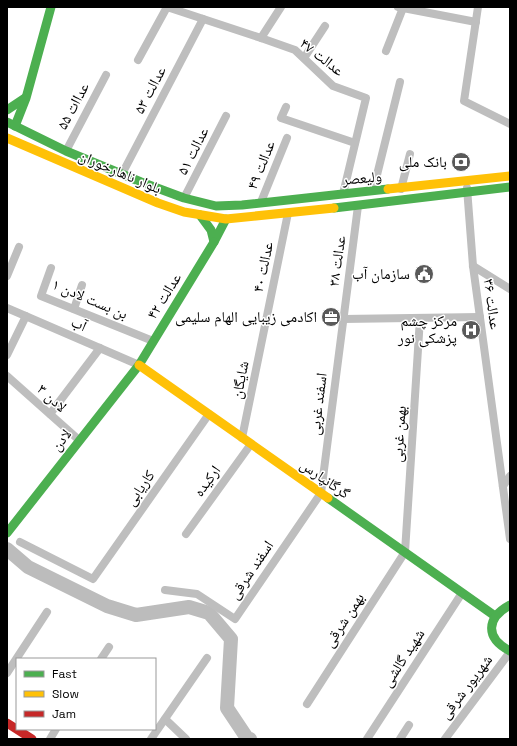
<svg xmlns="http://www.w3.org/2000/svg" width="517" height="746" viewBox="0 0 517 746" font-family="'Space Grotesk','Noto Naskh Arabic',sans-serif">
<style>
.lines{fill:none;stroke-linecap:round;stroke-linejoin:round}
.river{stroke:#bcbcbc;stroke-width:14}
.street{stroke:#bebebe;stroke-width:8}
.fast{stroke:#4caf50;stroke-width:9}
.slow{stroke:#ffc107;stroke-width:9}
.jam{stroke:#c62828;stroke-width:9}
.labels{text-anchor:middle;stroke-width:3;stroke-linejoin:round;paint-order:stroke}
.street-label{font-size:15px;fill:#000;stroke:#fff}
.poi-label{font-size:15px;fill:#000;stroke:#fff;text-anchor:end}
</style>
<rect width="100%" height="100%" fill="#fff"/>
<g class="lines">
<path class="river" d="M 7,549 L 28,567 L 107,606 L 136,615 L 189,607 L 209,613 L 231,639 L 227,708 L 247,738 L 250,739"/>
<g class="street">
<path d="M 398,7 L 476,22"/>
<path d="M 478,7 L 464,101 L 510,124"/>
<path d="M 261,38 L 281,7"/>
<path d="M 386,51 L 403,8"/>
<path d="M 304,58 L 325,26"/>
<path d="M 138,60 L 167,7 L 261,38 L 295,50 L 333,86 L 366,98 L 343,194"/>
<path d="M 286,107 L 281,118 L 355,143"/>
<path d="M 66,151 L 106,75"/>
<path d="M 122,174 L 203,19"/>
<path d="M 467,188 L 473,266 L 510,539"/>
<path d="M 401,189 L 410,154"/>
<path d="M 373,191 L 400,82"/>
<path d="M 184,198 L 226,116"/>
<path d="M 261,202 L 287,138"/>
<path d="M 473,266 L 510,289"/>
<path d="M 51,268 L 41,296 L 153,341"/>
<path d="M 7,276 L 19,247"/>
<path d="M 7,308 L 139,365"/>
<path d="M 74,309 L 82,285"/>
<path d="M 343,319 L 480,317"/>
<path d="M 7,355 L 26,316"/>
<path d="M 7,376 L 79,440"/>
<path d="M 50,414 L 100,348"/>
<path d="M 242,438 L 288,213"/>
<path d="M 503,486 L 510,476"/>
<path d="M 186,534 L 251,444"/>
<path d="M 20,542 L 93,579 L 209,414"/>
<path d="M 165,590 L 197,594 L 235,619 L 321,493 L 358,206"/>
<path d="M 101,659 L 109,647"/>
<path d="M 7,673 L 47,612"/>
<path d="M 307,704 L 405,552 L 420,318"/>
<path d="M 165,719 L 186,739"/>
<path d="M 50,739 L 56,729"/>
<path d="M 151,739 L 207,658"/>
<path d="M 367,739 L 462,593"/>
<path d="M 400,739 L 409,725"/>
<path d="M 445,739 L 510,652"/>
</g>
<g class="fast">
<path d="M 7,110 L 25,98"/>
<path d="M 7,122 L 66,151 L 141,182 L 184,198 L 216,206 L 242,205 L 388,189"/>
<path d="M 15,126 L 26,98 L 51,7"/>
<path d="M 334,208 L 510,187"/>
<path d="M 200,215 L 211,230 L 214,242 L 226,219"/>
<path d="M 328,498 L 495,616"/>
<path d="M 7,533 L 139,365 L 214,242"/>
<path d="M 510,605 C 486,618 485,638 510,651"/>
</g>
<g class="slow">
<path d="M 7,138 L 158,203 L 184,212 L 226,219 L 334,208"/>
<path d="M 388,189 L 510,176"/>
<path d="M 139,365 L 328,498"/>
</g>
<path class="jam" d="M 7,723 L 32,739"/>
</g>
<defs>
<g id="bank-disc" transform="scale(1)"><circle r="9.5" fill="#595959" stroke="#fff"/><path d="M-6-4H6V4H-6ZM0-2.3a2.3 2.3 0 1 0 0 4.6a2.3 2.3 0 1 0 0-4.6Z" fill="#fff"/></g>
<g id="civic-disc" transform="scale(1)"><circle r="9.5" fill="#595959" stroke="#fff"/><path d="M-.6-6.5H3V-4.5H.6V-3L4-1V1h2V6H-6V1h2V-1L-.6-3ZM-1.2 2.5V6h2.4V2.5Z" fill="#fff"/></g>
<g id="office-disc" transform="scale(1)"><circle r="9.5" fill="#595959" stroke="#fff"/><path d="M-6-3h4V-5.5h4V-3h4V5H-6ZM-1-4.5V-3h2v-1.5ZM-6 0V1H6V0Z" fill="#fff"/></g>
<g id="hospital-disc" transform="scale(1)"><circle r="9.5" fill="#595959" stroke="#fff"/><path d="M-5-5h3v3.5h4V-5h3V5h-3V1.5h-4V5h-3Z" fill="#fff"/></g>
</defs>
<g fill-rule="evenodd">
<use href="#bank-disc" x="461" y="162"/>
<use href="#civic-disc" x="424" y="274"/>
<use href="#office-disc" x="331" y="317"/>
<use href="#hospital-disc" x="471" y="330"/>
</g>
<g class="labels">
<g class="street-label">
<text transform="translate(322 57) rotate(38)" y="5">عدالت ۴۷</text>
<text transform="translate(150 90) rotate(-62)" y="5">عدالت ۵۳</text>
<text transform="translate(73 106) rotate(-62)" y="5">عداات ۵۵</text>
<text transform="translate(193 151) rotate(-63)" y="5">عدالت ۵۱</text>
<text transform="translate(261 165) rotate(-68)" y="5">عدالت ۴۹</text>
<text transform="translate(120 172) rotate(23)" y="5">بلوار ناهارخوران</text>
<text transform="translate(362 178) rotate(-5)" y="5">ولیعصر</text>
<text transform="translate(337 261) rotate(-82)" y="5">عدالت ۳۸</text>
<text transform="translate(263 267) rotate(-78)" y="5">عدالت ۴۰</text>
<text transform="translate(164 296) rotate(-58)" y="5">عدالت ۴۲</text>
<text transform="translate(90 299) rotate(23)" y="5">۱ بن بست لادن</text>
<text transform="translate(492 304) rotate(82)" y="5">عدالت ۳۶</text>
<text transform="translate(79 324) rotate(24)" y="5">آب</text>
<text transform="translate(240 380) rotate(-79)" y="5">شایگان</text>
<text transform="translate(52 398) rotate(42)" y="5">۳ لادن</text>
<text transform="translate(318 404) rotate(-83)" y="5">اسفند غربی</text>
<text transform="translate(399 434) rotate(-86)" y="5">بهمن غربی</text>
<text transform="translate(61 440) rotate(-52)" y="5">لادن</text>
<text transform="translate(325 479) rotate(35)" y="5">گرگانپارس</text>
<text transform="translate(207 481) rotate(-54)" y="5">ارکیده</text>
<text transform="translate(140 488) rotate(-55)" y="5">کاریابی</text>
<text transform="translate(251 570) rotate(-56)" y="5">اسفند شرقی</text>
<text transform="translate(344 620) rotate(-57)" y="5">بهمن شرقی</text>
<text transform="translate(403 658) rotate(-57)" y="5">شهید گالشی</text>
<text transform="translate(466 687) rotate(-53)" y="5">شهریور شرقی</text>
</g>
<g class="poi-label">
<text x="447" y="167">بانک ملی</text>
<text x="410" y="279">سازمان آب</text>
<text x="317" y="322">اکادمی زیبایی الهام سلیمی</text>
<text x="457" y="326">مرکز چشم<tspan x="457" dy="17">پزشکی نور</tspan></text>
</g>
</g>
<rect width="517" height="746" fill="none" stroke="#000000" stroke-width="16"/>
<rect x="16" y="658" width="140" height="72" fill="#ffffff" stroke="#999999"/>
<rect x="24" y="671" width="20" height="6" fill="#4caf50" stroke="#999999"/>
<text x="52" y="678" font-size="12" fill="#000000">Fast</text>
<rect x="24" y="691" width="20" height="6" fill="#ffc107" stroke="#999999"/>
<text x="52" y="698" font-size="12" fill="#000000">Slow</text>
<rect x="24" y="711" width="20" height="6" fill="#c62828" stroke="#999999"/>
<text x="52" y="718" font-size="12" fill="#000000">Jam</text>
</svg>
